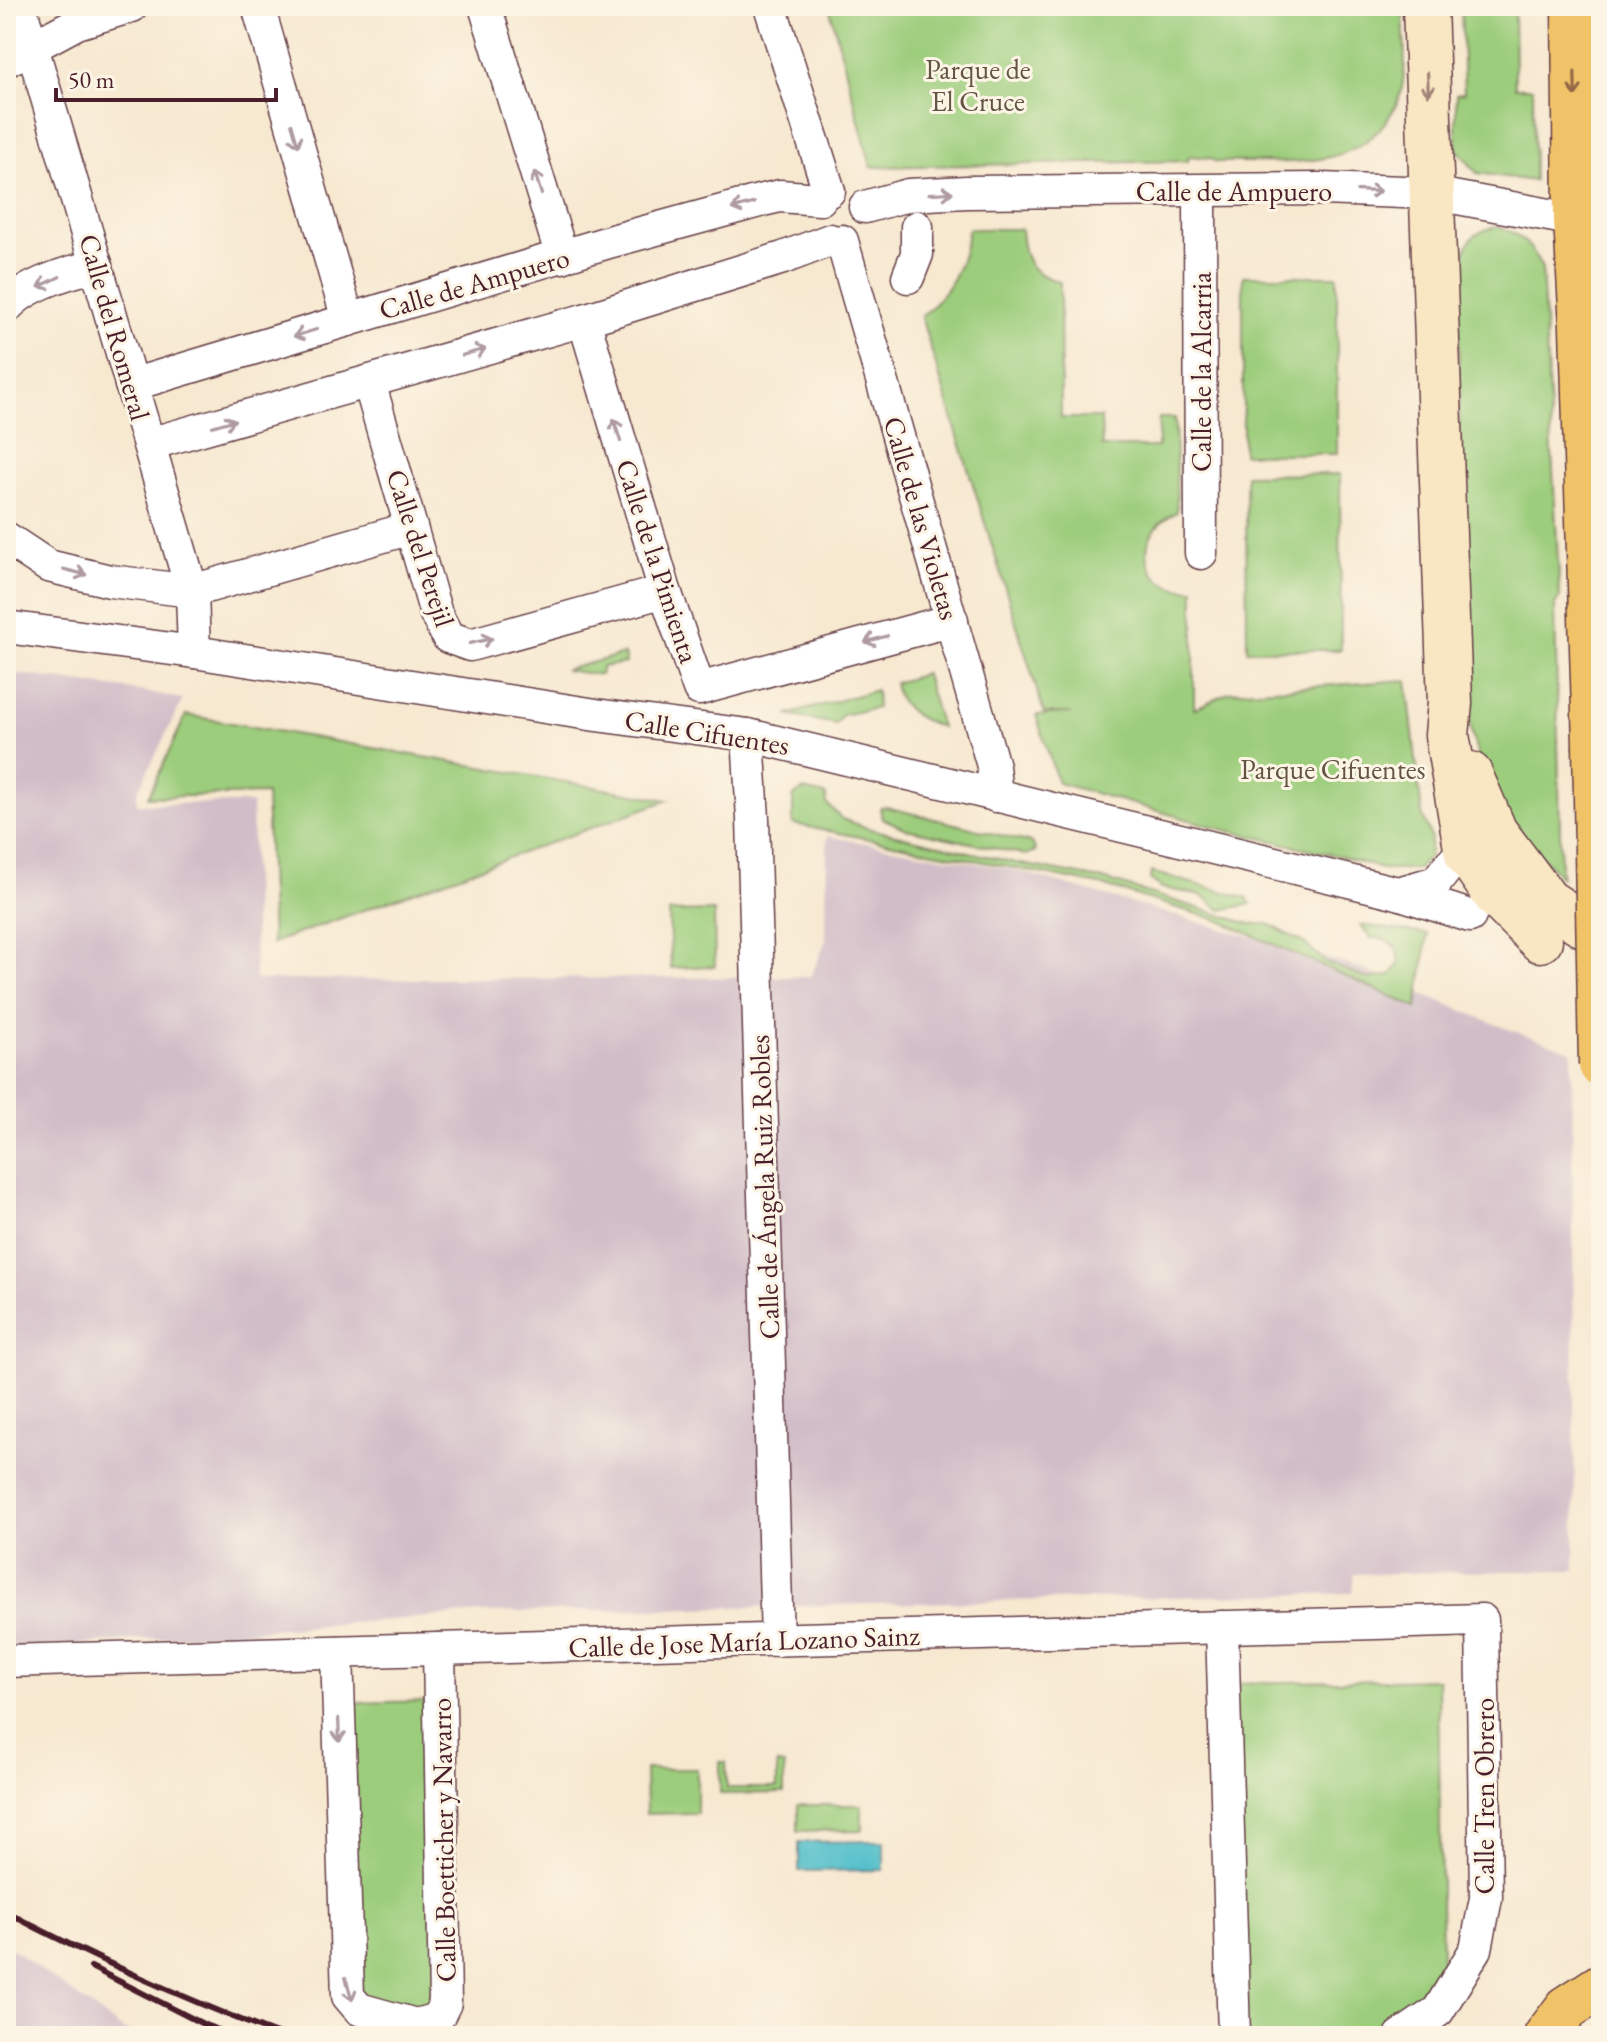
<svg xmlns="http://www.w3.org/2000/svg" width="1607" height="2042" viewBox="0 0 1607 2042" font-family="'EB Garamond',serif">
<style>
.industrial{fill:#d1bdc8}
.green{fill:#9ccd7c;stroke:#737654;stroke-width:2}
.water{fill:#52bfcb;stroke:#4e6f7b;stroke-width:2}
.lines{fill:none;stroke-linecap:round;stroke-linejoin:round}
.street-casing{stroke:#643d44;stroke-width:35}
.secondary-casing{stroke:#643d44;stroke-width:47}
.primary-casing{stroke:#643d44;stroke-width:47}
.street{stroke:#fff;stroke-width:32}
.secondary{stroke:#f9e7c3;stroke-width:44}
.primary{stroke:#f1c369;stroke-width:44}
.rail{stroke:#4a1f2b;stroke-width:6}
.primary-bridge-casing{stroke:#643d44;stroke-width:47;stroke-linecap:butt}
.primary-bridge{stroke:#f1c369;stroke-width:44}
.oneway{stroke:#a28377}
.oneway2{stroke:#956947}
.oneway3{stroke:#ae9aa0}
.labels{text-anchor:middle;stroke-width:6;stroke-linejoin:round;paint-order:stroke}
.park-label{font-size:28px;fill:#635343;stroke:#fcf5e5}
.street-label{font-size:28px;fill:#4a1f2b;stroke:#fcf5e5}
</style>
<rect width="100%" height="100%" fill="#fcf5e5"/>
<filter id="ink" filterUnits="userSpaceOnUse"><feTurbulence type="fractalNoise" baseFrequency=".0125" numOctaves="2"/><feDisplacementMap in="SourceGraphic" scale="16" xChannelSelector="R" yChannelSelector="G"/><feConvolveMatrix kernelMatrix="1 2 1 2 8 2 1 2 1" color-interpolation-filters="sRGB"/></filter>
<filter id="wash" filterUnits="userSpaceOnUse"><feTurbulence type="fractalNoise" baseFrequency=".006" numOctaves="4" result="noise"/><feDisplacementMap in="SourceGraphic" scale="32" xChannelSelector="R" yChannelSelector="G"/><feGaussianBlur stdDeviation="1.8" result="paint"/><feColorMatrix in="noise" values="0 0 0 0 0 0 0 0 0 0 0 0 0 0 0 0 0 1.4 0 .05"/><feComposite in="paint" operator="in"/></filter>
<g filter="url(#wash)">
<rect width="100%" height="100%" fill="#f7e8d0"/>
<g class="industrial">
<path d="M 6,672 L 140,691 L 183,699 L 137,793 L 137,804 L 252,803 L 255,980 L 811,977 L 826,940 L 827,836 L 1014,870 L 1357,967 L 1505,1028 L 1572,1051 L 1575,1570 L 1354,1574 L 1353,1593 L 480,1613 L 6,1650 Z"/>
<path d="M 6,1944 L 123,2030 L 141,2036 L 6,2036 Z"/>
</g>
<g class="green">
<path d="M 829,6 L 1403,6 C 1403,34 1408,65 1401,92 C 1398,104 1391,115 1383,125 C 1346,173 1272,160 1216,162 L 1210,158 L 1189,156 L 1188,161 L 871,167 Z"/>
<path d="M 1461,6 L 1514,6 L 1515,88 L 1533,88 L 1534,181 L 1477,173 L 1456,148 L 1456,94 L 1464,93 Z"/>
<path d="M 1498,227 C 1521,233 1533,248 1542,269 L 1560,597 L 1555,605 L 1561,877 C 1544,858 1521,839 1507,818 C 1473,768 1466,711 1462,653 L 1458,275 C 1466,248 1466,231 1498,227 Z"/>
<path d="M 968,229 L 1021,229 C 1023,259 1028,273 1060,282 L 1061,418 L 1101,418 L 1102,447 L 1158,447 L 1159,418 L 1175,418 L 1177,512 C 1129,534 1142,593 1194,589 L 1194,709 L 1229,692 L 1407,680 L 1422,814 L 1431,838 L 1429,857 L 1418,869 L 1382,869 L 1343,857 L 1229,831 L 1058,783 L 1036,715 L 1072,713 L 1044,713 L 921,317 C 949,293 964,265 968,229 Z"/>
<rect x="1243" y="276" width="94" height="178"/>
<path d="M 1340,474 L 1341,650 L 1247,650 L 1246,475 Z"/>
<path d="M 624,654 L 626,663 L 602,667 L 600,675 L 564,670 Z"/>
<path d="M 925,674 L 941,727 C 918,720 898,708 894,683 Z"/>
<path d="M 876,690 L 877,708 L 842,715 L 836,724 L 787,715 Z"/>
<path d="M 186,715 L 668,800 L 272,943 L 266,794 L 148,797 Z"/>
<path d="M 803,790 L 826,795 L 827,804 L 842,819 L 870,829 L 1016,863 L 1106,880 L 1250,924 L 1269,924 L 1304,943 L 1327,963 L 1368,979 L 1391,975 L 1399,964 L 1397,948 L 1384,939 L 1371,938 L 1360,925 L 1428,934 L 1417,1008 L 1218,920 L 1105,886 L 793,824 L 793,797 Z"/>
<path d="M 886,807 L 1032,843 L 1036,851 L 1026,855 L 906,829 L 882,818 L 880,808 Z"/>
<path d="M 1151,872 L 1247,898 L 1251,904 L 1221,910 L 1201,895 L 1162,888 L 1150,879 Z"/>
<path d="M 714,911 L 715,966 L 671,968 L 669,912 Z"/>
<path d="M 1438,1679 L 1442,1962 C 1424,1992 1397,2016 1369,2036 L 1241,2036 L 1230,1683 Z"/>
<path d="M 433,1701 L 439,1991 L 425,2015 L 359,1998 L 345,1703 Z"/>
<path d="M 720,1762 L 726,1762 L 727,1788 L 777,1788 L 777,1764 L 784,1765 L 784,1793 L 720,1794 Z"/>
<path d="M 697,1769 L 697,1813 L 646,1814 L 645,1769 Z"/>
<path d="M 798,1805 L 862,1805 L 862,1830 L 798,1831 Z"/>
</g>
<path class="water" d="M 884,1841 L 884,1870 L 799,1871 L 799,1842 Z"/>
</g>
<g filter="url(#ink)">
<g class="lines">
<g class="street-casing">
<g id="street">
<path d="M 20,6 L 192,591 L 194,652"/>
<path d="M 258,6 L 348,320"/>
<path d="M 485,6 L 562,257"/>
<path d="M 770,6 L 829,191"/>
<path d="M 6,61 L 77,23 L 132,6"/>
<path d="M 1200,191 L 1201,553"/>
<path d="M 865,207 L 908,195 L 967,192 L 1321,189 L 1431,193 L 1576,220 L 1601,212"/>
<path d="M 842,241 L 993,766 L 996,796"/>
<path d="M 908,277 L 917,254 L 917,227"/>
<path d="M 6,308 C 23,286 70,271 97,266"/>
<path d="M 584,320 L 665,591 L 699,689 L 952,620"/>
<path d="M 369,382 L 436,614 L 448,637 L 470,645 L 665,591"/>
<path d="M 131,385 L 612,241 L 763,200 L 780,196 L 820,199"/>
<path d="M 149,444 L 584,320 L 783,258 L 830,240"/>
<path d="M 6,538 L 48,566 L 110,581 L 192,591 L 411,528"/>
<path d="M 6,627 L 194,652 L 596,715 L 748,735 L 1398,893 L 1470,916"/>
<path d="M 748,735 L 753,819 L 777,1640"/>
<path d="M 1398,893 L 1436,882 L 1451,863 L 1467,854"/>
<path d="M 1222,1627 L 1234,2036"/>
<path d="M 337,1652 L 348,1996 L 359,2009 L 416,2025 L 437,2019 L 445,2003 L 439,1649"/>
<path d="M 6,1661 L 1482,1620 L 1486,1898 L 1476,1949 L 1438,2011 L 1401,2036"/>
</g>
</g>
<g class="secondary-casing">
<g id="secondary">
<path d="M 1425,6 L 1450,703 L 1447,735 L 1467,854 L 1496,896 L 1540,940"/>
<path d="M 1470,774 L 1495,832 L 1547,901 L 1601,936"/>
</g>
</g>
<g class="primary-casing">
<g id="primary">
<path d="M 1574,6 L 1576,220 L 1582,327 L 1595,745"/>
<path d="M 1546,2036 L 1567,2008 L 1601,1986"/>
</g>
</g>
<use href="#street" class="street"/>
<use href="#secondary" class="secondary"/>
<use href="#primary" class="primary"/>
<g class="rail">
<path d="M 6,1912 C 95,1959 187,2000 282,2036"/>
<path d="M 91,1967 L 205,2025 L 235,2036"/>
</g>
<g class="primary-bridge-casing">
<path id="primary-bridge" d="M 1595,745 L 1601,1065"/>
</g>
<use href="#primary-bridge" class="primary-bridge"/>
</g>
<defs><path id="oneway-shaft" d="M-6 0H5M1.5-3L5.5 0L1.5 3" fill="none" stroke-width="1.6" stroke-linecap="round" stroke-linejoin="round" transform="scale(2)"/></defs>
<use class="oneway" href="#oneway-shaft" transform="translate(1428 84) rotate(88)"/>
<use class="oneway2" href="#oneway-shaft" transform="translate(1575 84) rotate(89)"/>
<g class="oneway3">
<use href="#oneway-shaft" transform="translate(295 135) rotate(74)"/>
<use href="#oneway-shaft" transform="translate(538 183) rotate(-107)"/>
<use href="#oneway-shaft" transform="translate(1369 191) rotate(2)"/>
<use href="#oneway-shaft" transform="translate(941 193) rotate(-3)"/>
<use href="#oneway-shaft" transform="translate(743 206) rotate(165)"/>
<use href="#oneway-shaft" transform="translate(49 282) rotate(154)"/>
<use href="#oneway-shaft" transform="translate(305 333) rotate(163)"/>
<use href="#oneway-shaft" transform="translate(474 352) rotate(-16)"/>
<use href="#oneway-shaft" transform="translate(224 423) rotate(-16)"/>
<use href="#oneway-shaft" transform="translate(617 430) rotate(-107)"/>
<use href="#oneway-shaft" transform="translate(75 572) rotate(14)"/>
<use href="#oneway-shaft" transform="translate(876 639) rotate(164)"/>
<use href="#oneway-shaft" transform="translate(481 641) rotate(-12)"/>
<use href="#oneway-shaft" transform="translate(339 1730) rotate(88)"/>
<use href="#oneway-shaft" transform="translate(349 1989) rotate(74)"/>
</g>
</g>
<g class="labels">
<g class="park-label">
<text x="978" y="79">Parque de<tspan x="978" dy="32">El Cruce</tspan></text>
<text x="1333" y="779">Parque Cifuentes</text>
</g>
<g class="street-label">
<text x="1234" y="201">Calle de Ampuero</text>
<text transform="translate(474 283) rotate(-16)" y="10">Calle de Ampuero</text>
<text transform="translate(115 327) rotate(74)" y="10">Calle del Romeral</text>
<text transform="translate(1201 372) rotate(-90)" y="10">Calle de la Alcarria</text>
<text transform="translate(922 518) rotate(74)" y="10">Calle de las Violetas</text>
<text transform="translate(421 548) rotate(72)" y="10">Calle del Perejil</text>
<text transform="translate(658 561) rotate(72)" y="10">Calle de la Pimienta</text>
<text transform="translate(707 732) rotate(9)" y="10">Calle Cifuentes</text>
<text transform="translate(764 1187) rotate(-92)" y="10">Calle de Ángela Ruiz Robles</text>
<text transform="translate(744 1641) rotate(-2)" y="10">Calle de Jose María Lozano Sainz</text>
<text transform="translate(1484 1796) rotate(-90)" y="10">Calle Tren Obrero</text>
<text transform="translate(443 1840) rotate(-91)" y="10">Calle Boetticher y Navarro</text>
</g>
</g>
<rect width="1607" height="2042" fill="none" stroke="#fcf5e5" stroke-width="32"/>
<path d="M56 88v12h220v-12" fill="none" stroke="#4a1f2b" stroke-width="4"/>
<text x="68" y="88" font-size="24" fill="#4a1f2b" stroke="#fcf5e5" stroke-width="6" paint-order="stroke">50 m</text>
</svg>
